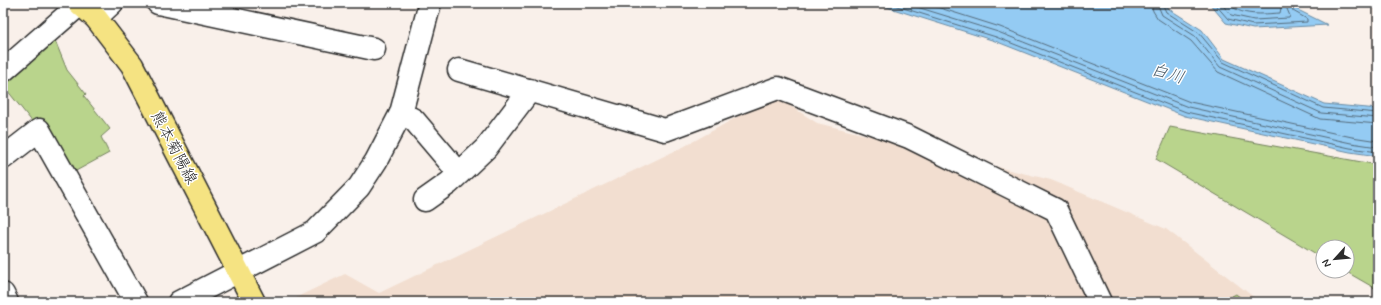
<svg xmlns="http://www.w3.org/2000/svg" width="1381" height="305" viewBox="0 0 1381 305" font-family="Mynerve,'Klee One',sans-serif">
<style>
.built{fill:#f2ded0}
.green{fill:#b9d48c;stroke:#72805c}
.water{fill:#94cbf3;stroke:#6a8ba3}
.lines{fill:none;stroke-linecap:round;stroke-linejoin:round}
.shore{stroke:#556b7b;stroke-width:1}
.minor-casing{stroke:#2b2b2b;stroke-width:25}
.major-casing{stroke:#2b2b2b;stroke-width:25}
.minor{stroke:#fff;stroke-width:22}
.major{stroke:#f5e382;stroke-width:22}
.labels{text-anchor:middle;stroke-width:3;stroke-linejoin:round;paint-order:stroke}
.street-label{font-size:16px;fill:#2b2b2b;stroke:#fff}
.water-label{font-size:17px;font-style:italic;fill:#4a5b67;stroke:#fff}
</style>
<rect width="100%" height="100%" fill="#f9f0ea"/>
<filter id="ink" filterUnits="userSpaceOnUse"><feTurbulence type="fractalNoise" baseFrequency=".025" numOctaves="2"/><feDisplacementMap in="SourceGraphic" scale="8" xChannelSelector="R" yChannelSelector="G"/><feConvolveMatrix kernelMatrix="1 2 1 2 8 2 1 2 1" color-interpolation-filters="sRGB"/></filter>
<g filter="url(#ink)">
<path class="built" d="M 775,96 L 817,123 L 1051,180 L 1166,229 L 1260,302 L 299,302 L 297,297 L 345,274 L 379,293 L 685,146 Z"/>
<g class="green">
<path d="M 54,38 L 67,70 L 86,94 L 84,96 L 110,129 L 101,137 L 109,153 L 74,172 L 47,123 L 41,121 L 34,124 L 3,85 Z"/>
<path d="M 1170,127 L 1378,165 L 1378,290 L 1345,271 L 1347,271 L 1347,247 L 1323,247 L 1323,258 L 1156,159 Z"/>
<path d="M 1236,294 L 1246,302 L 1224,302 L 1226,299 Z"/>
</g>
<g class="water">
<path d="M 874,3 L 1165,3 L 1169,9 L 1202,30 L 1224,59 L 1324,104 L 1378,109 L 1378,156 L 1350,152 L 1185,116 L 995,41 Z"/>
<path d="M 1209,3 L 1300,3 L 1296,9 L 1328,25 L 1253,29 L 1226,23 Z"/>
</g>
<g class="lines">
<g class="shore">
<path d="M 887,3 L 996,37 L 1186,112 L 1350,148 L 1378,152"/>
<path d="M 904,3 L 998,32 L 1188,107 L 1351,143 L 1378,147"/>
<path d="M 924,3 L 1000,27 L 1190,102 L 1352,137 L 1378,141"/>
<path d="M 1151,3 L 1153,11 L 1158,19 L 1191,41 L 1218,72 L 1320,119 L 1378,124"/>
<path d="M 1157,3 L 1162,15 L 1195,36 L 1220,67 L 1321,113 L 1378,118"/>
<path d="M 1162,3 L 1166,12 L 1199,33 L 1223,62 L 1323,108 L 1378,113"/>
<path d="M 1214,3 L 1228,19 L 1253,25 L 1307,22 L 1307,19 L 1293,11 L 1292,7 L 1295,3"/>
<path d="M 1221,3 L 1231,15 L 1254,20 L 1289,18 L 1290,16 L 1287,9 L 1288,3"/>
<path d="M 1228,3 C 1240,17 1263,14 1280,13 L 1282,3"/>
</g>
<g class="minor-casing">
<g id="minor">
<path d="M 158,3 L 374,49"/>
<path d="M 96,18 L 112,3"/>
<path d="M 459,70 L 665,130 L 778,88 L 909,137 L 1056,210 L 1100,302"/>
<path d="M 3,71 L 80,4"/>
<path d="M 401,113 L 414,120 L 459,173"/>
<path d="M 3,158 L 39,130 L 136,302"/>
<path d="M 425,200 L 449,183 L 486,148 L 530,90"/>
<path d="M 3,294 L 7,302"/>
<path d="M 179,302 L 315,232 L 359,187 L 376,161 L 401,113 L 430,3"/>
</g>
</g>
<g class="major-casing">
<path id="major" d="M 79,3 L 96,18 L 132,65 L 254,302"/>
</g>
<use href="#minor" class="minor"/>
<use href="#major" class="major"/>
</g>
</g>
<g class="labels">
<g class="street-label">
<text transform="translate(175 147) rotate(62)" y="6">熊本菊陽線</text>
</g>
<g class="water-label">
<text transform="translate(1168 73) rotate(16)" y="6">白川</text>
</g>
</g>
<rect width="1381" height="305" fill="none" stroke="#fff" stroke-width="16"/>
<rect x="8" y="8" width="1365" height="289" fill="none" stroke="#2b2b2b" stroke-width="1.5" filter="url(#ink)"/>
<g transform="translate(1335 259) rotate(243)"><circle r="19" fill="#ffffff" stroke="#aaaaaa"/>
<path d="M0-3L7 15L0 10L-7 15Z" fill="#2b2b2b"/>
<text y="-6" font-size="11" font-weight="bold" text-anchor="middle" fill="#2b2b2b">N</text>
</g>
</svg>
